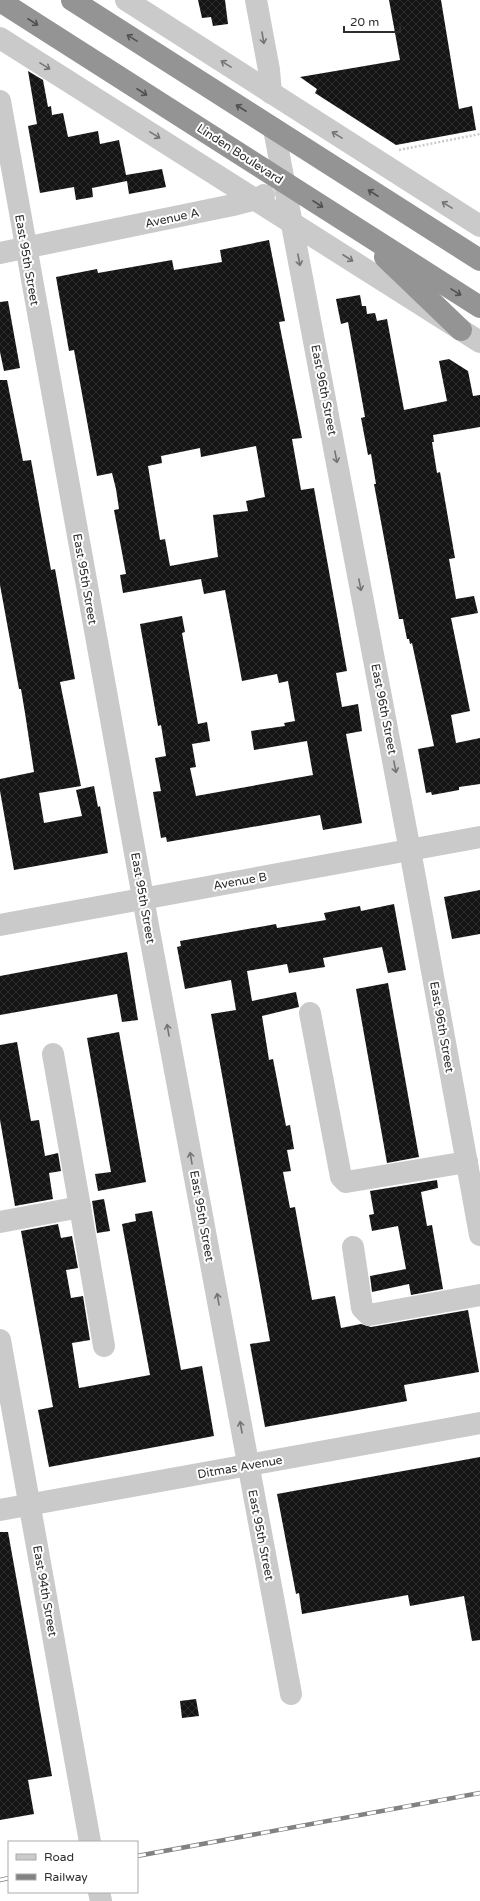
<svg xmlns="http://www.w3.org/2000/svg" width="480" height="1901" viewBox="0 0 480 1901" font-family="'Varela Round',sans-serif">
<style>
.building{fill:url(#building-cross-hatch);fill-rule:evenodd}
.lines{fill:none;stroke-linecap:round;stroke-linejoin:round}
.path{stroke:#cacaca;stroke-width:2.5;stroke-dasharray:2 2;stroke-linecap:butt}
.minor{stroke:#cacaca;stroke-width:22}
.highway{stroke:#949494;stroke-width:22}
.rail-casing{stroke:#828282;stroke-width:4.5}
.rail{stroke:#fff;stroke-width:3;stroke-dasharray:9;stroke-linecap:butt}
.oneway{stroke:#515151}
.oneway2{stroke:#747474}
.labels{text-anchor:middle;stroke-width:4;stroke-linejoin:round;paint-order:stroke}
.street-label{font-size:12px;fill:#2d2d2d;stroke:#fff}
</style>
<defs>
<pattern id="building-cross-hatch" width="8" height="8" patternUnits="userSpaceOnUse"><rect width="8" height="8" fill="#141414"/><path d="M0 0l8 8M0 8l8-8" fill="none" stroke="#2e2e2e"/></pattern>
</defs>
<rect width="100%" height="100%" fill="#fff"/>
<g class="building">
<path d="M 198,0 L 225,0 L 228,24 L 213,26 L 211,17 L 202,18 Z"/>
<path d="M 389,0 L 441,0 L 459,109 L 472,106 L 476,130 L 396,145 L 315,93 L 317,89 L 300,77 L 400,60 Z"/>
<path d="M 28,71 L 43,80 L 48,107 L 51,106 L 52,115 L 63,113 L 68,137 L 98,131 L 100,144 L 119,140 L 127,180 L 126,175 L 162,169 L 166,187 L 129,194 L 127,181 L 92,188 L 93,197 L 76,200 L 74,187 L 40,193 L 28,126 L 37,124 Z"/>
<path d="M 269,240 L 285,321 L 279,322 L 302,438 L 292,439 L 301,490 L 314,488 L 347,671 L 336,673 L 342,707 L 358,704 L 362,731 L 346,734 L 362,823 L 323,830 L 320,815 L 167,842 L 166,837 L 161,838 L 153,792 L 161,791 L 155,758 L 166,756 L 161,725 L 158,726 L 140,624 L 182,616 L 185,632 L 182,633 L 198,724 L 207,722 L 210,741 L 192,744 L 196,767 L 190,768 L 196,796 L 313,775 L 307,741 L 254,750 L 251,731 L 285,726 L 284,723 L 295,721 L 288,681 L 279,683 L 277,674 L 242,681 L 225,590 L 204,594 L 201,579 L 123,593 L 120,575 L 126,574 L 114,510 L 119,509 L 116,489 L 112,473 L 97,476 L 74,350 L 69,351 L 56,277 L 97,269 L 98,273 L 172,260 L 174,270 L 222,262 L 220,250 ZM 256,446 L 265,497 L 246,501 L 248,511 L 213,515 L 218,557 L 170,566 L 165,539 L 160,540 L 148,466 L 162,463 L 161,456 L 200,448 L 201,457 Z"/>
<path d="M 360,295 L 362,306 L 366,306 L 367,314 L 375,313 L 377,321 L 387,319 L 404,410 L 447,401 L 439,361 L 449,359 L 468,371 L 473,396 L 480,395 L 480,427 L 433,435 L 434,442 L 432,442 L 437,473 L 440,472 L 455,558 L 449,559 L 456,599 L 474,596 L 478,613 L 451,618 L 470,711 L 451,715 L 456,743 L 480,738 L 480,784 L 459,787 L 459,790 L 432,795 L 431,792 L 426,793 L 418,749 L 434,746 L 412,643 L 410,644 L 409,639 L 407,639 L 403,619 L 399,619 L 374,484 L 376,484 L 371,454 L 368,455 L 361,418 L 365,417 L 348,322 L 341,324 L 336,299 Z"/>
<path d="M 8,301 L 20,368 L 4,371 L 0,352 L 0,302 Z"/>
<path d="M 0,380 L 7,380 L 23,461 L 31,460 L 51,570 L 55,569 L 75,679 L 60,682 L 81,786 L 39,793 L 44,823 L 82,816 L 76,790 L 94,786 L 98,807 L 100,806 L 108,853 L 14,870 L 0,791 L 0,779 L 34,772 L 25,713 L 21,689 L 19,689 L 0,585 Z"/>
<path d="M 480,890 L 480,934 L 452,939 L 444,897 Z"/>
<path d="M 394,904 L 406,970 L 388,973 L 382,947 L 323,958 L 325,967 L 289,973 L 287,964 L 247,971 L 252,1001 L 296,992 L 299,1007 L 262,1016 L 269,1060 L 273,1059 L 286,1126 L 290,1125 L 294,1149 L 287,1150 L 291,1171 L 283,1172 L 290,1208 L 295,1207 L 312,1300 L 335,1296 L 341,1328 L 361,1324 L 371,1327 L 468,1310 L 479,1372 L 404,1385 L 407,1401 L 265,1427 L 250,1344 L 270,1341 L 211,1014 L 236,1010 L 231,980 L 185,989 L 177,947 L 181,946 L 180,941 L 197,938 L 276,924 L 277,928 L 326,920 L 324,913 L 360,906 L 361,911 Z"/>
<path d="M 127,952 L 138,1020 L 122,1022 L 117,994 L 0,1015 L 0,976 Z"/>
<path d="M 388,983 L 419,1157 L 387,1163 L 356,989 Z"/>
<path d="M 119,1032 L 146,1182 L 98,1191 L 95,1174 L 111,1172 L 87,1038 Z"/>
<path d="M 17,1042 L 31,1121 L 39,1120 L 45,1156 L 58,1153 L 61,1171 L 49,1173 L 53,1199 L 15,1206 L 0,1120 L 0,1045 Z"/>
<path d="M 437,1180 L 438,1188 L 421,1192 L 427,1226 L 432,1225 L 443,1289 L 411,1295 L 409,1284 L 372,1292 L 370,1276 L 406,1269 L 398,1226 L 372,1231 L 369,1215 L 374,1214 L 370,1191 Z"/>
<path d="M 104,1199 L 110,1231 L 97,1233 L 92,1201 Z"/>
<path d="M 152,1211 L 181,1370 L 202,1366 L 214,1436 L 49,1467 L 38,1410 L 53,1407 L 21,1231 L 58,1224 L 61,1238 L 72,1236 L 78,1268 L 66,1270 L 71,1298 L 83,1296 L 90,1340 L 72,1343 L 79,1388 L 150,1375 L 122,1224 L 136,1221 L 135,1214 Z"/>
<path d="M 480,1457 L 480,1640 L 472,1641 L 464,1596 L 410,1606 L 408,1595 L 302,1614 L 299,1593 L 296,1594 L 277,1494 Z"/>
<path d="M 0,1532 L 8,1532 L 52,1776 L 28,1780 L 34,1814 L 0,1820 Z"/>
<path d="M 196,1699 L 199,1716 L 182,1718 L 180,1701 Z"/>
</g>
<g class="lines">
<path class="path" d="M 399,150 L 480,134"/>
<g class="minor">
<path d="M 126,0 L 480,226"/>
<path d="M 256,0 L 269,70 L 271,93"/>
<path d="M 0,38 L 480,342"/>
<path d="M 0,101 L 147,920 L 291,1694"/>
<path d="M 274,129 L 414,872 L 480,1235"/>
<path d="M 0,253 L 233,205 L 257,199 L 264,195"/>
<path d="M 0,925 L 480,837"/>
<path d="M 310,1013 L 341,1177 L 346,1182 L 467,1162"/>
<path d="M 53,1054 L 80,1207"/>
<path d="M 0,1222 L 80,1207 L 104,1346"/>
<path d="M 353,1247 L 362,1308 L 369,1315 L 480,1295"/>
<path d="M 0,1340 L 90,1842"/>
<path d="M 0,1510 L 480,1423"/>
<path d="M 99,1892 L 101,1901"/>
</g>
<g class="highway">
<path d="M 72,0 L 480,260"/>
<path d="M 0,1 L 480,307"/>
<path d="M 385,257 L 461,330"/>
</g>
<g class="rail-casing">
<g id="rail">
<path d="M 137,1856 L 480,1793"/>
<path d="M 0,1880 L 9,1878"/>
</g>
</g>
<use href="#rail" class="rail"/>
</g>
<defs><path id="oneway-shaft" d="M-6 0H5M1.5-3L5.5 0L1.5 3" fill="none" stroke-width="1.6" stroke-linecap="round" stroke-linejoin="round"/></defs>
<g class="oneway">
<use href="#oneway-shaft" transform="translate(33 22) rotate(33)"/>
<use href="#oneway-shaft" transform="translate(132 38) rotate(-148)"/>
<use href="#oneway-shaft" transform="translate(142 92) rotate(33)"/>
<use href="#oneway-shaft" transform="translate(241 108) rotate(-147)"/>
<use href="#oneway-shaft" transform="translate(373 193) rotate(-147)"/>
<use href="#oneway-shaft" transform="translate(318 204) rotate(33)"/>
<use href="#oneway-shaft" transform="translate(456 292) rotate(32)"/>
</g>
<g class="oneway2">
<use href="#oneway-shaft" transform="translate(263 38) rotate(80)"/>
<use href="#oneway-shaft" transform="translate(226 64) rotate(-148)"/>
<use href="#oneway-shaft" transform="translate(45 66) rotate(32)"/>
<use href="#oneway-shaft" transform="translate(155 135) rotate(32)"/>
<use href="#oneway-shaft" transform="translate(337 135) rotate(-148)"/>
<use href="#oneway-shaft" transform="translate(447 205) rotate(-148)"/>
<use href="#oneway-shaft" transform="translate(348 258) rotate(33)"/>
<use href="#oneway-shaft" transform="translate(299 260) rotate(79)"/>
<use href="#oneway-shaft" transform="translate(336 457) rotate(79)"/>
<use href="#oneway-shaft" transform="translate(360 585) rotate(79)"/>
<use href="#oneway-shaft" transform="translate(395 767) rotate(79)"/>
<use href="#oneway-shaft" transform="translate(168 1030) rotate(-100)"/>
<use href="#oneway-shaft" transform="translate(191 1158) rotate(-100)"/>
<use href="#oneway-shaft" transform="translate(218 1299) rotate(-100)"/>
<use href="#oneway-shaft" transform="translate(241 1427) rotate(-100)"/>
</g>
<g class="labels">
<g class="street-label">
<text transform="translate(240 154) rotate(33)" y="4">Linden Boulevard</text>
<text transform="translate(172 218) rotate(-12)" y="4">Avenue A</text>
<text transform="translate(27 260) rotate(80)" y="4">East 95th Street</text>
<text transform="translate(324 390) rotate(79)" y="4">East 96th Street</text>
<text transform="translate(85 579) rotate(80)" y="4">East 95th Street</text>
<text transform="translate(384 709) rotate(79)" y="4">East 96th Street</text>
<text transform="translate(240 881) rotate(-10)" y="4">Avenue B</text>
<text transform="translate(143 898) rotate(80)" y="4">East 95th Street</text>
<text transform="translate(442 1027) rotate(80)" y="4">East 96th Street</text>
<text transform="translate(202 1216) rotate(80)" y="4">East 95th Street</text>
<text transform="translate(240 1467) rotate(-10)" y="4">Ditmas Avenue</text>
<text transform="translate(261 1535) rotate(79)" y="4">East 95th Street</text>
<text transform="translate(45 1591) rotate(80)" y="4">East 94th Street</text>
</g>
</g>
<rect x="8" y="1841" width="130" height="52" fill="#ffffff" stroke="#ababab"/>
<rect x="16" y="1854" width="20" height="6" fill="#cacaca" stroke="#ababab"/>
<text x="44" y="1861" font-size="12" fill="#2d2d2d">Road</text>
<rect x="16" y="1874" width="20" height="6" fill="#828282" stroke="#ababab"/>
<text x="44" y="1881" font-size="12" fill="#2d2d2d">Railway</text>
<path d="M344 26v6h56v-6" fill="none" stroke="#2d2d2d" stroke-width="2"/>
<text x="350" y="26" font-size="12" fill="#2d2d2d" stroke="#ffffff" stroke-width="3" paint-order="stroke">20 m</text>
</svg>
